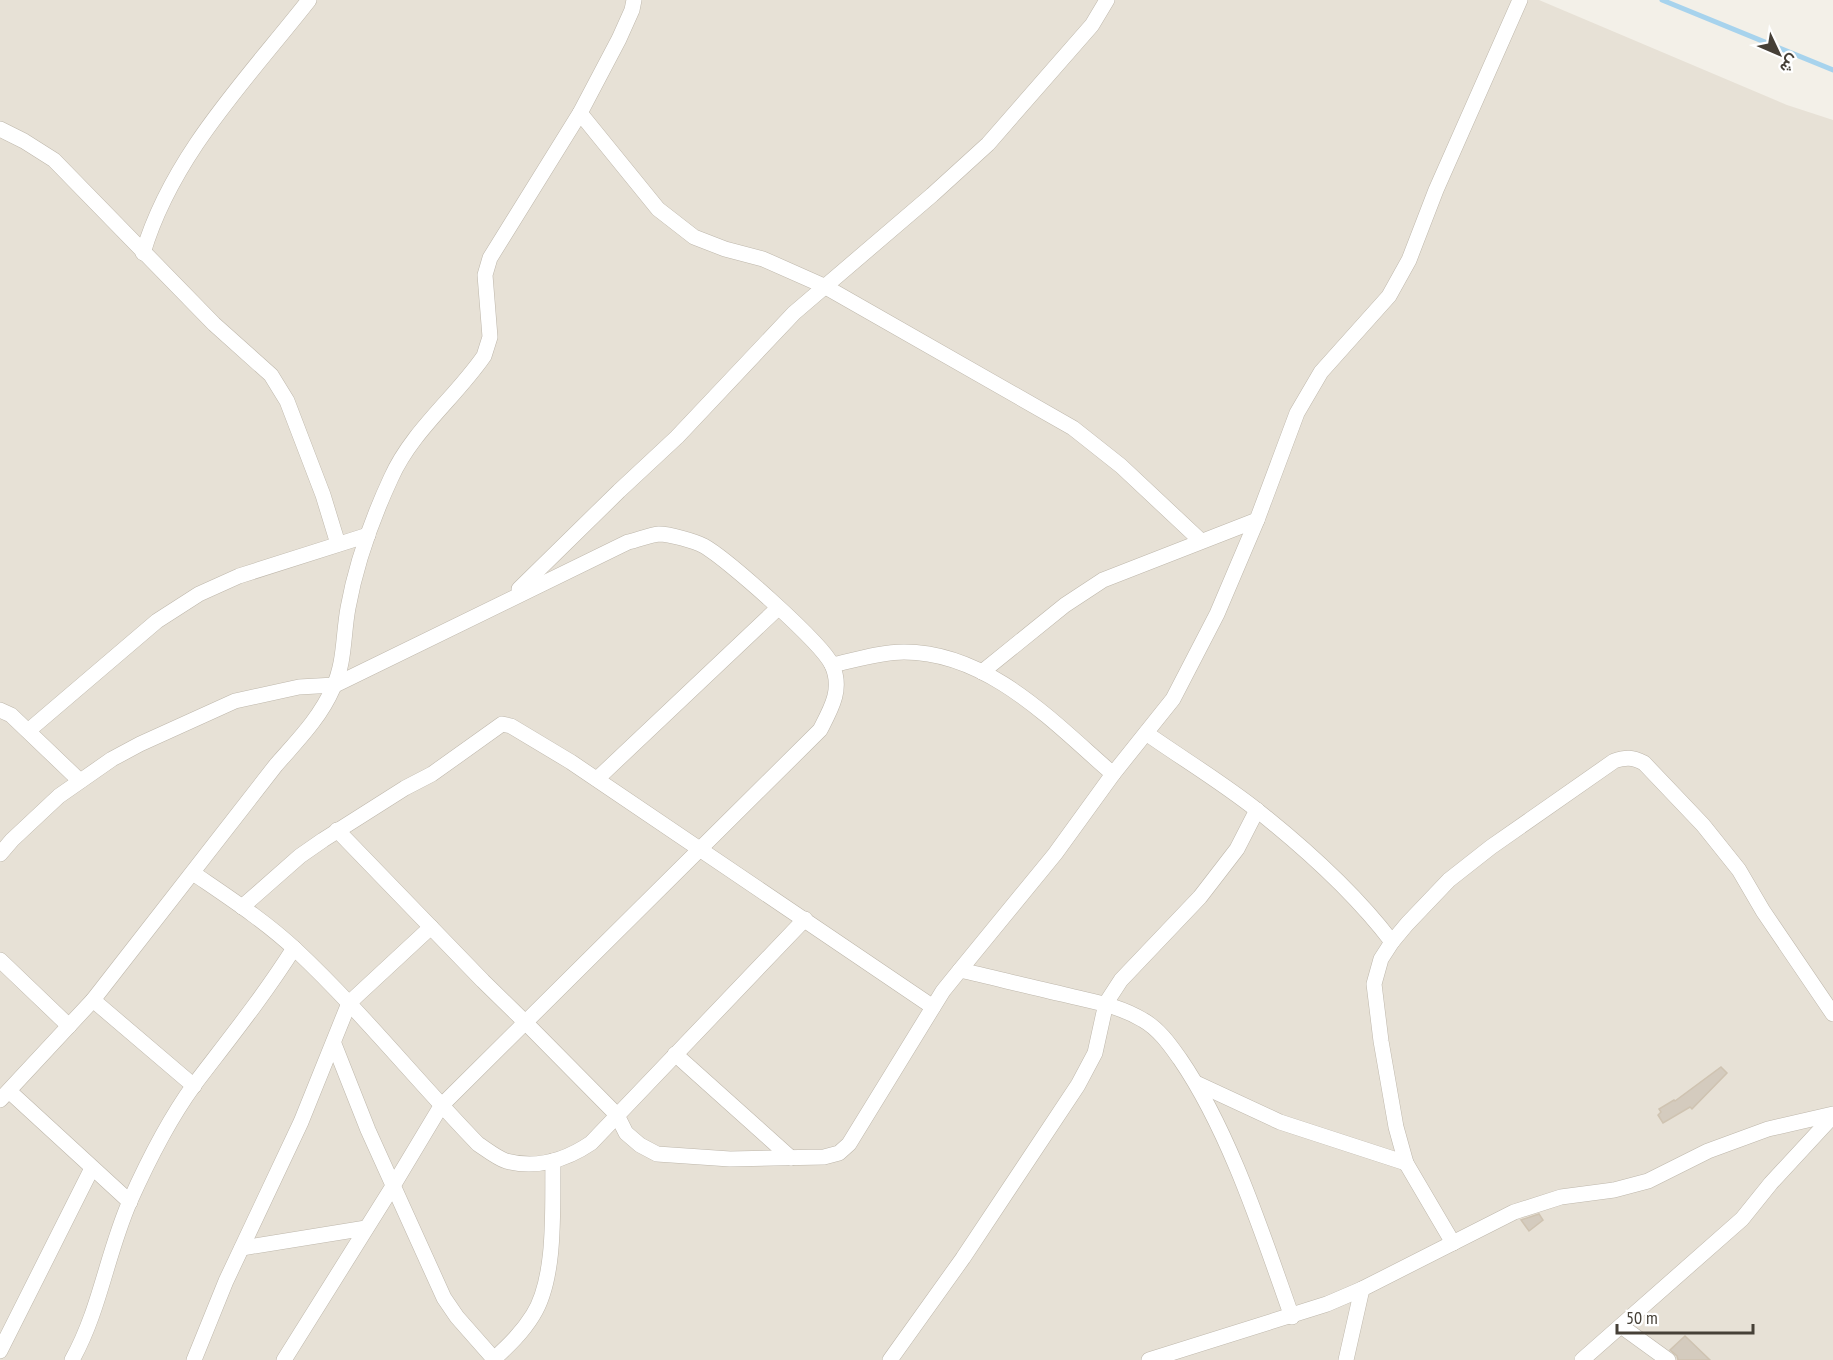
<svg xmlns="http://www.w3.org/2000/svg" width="1833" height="1360" viewBox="0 0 1833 1360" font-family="'PT Sans Narrow',Vazirmatn,sans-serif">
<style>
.residential{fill:#e7e1d6}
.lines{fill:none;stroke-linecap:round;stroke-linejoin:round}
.stream{stroke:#a7d3ed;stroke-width:5}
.building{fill:#d4cbbe;stroke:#cfc3b1;stroke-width:1.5}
.street-casing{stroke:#beb7ab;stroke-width:16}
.street{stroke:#fff;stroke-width:15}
</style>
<rect width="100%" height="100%" fill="#f3f0e8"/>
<path class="residential" d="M 0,0 L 1539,0 L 1787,105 L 1833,120 L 1833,1360 L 0,1360 Z"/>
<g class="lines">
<path class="stream" d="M 1662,0 L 1833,70"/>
</g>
<g class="building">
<path d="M 1721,1067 L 1727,1073 L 1692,1109 L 1690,1107 L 1663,1123 L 1658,1115 L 1661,1112 L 1659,1109 L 1674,1100 L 1675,1101 Z"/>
<path d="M 1539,1214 L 1543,1220 L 1529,1231 L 1521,1220 Z"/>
<path d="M 1685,1336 L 1710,1360 L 1678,1360 L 1677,1356 L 1670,1350 Z"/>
</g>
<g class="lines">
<g class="street-casing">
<g id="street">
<path d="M 580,113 L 658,209 L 694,237 L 725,249 L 763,259 L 824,286 L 1073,428 L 1121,466 L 1201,541"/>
<path d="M 0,129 L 24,141 L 54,160 L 214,324 L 271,375 L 287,401 L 323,495 L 338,544"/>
<path d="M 143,253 C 172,155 247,79 309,0"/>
<path d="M 519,589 L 619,491 L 677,437 L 794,313 L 932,195 L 988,144 L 1092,25 L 1107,0"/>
<path d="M 832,665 C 855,660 880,652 904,652 C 989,652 1054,723 1113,774"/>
<path d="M 982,672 L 1065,605 L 1103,580 L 1257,520"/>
<path d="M 0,710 L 11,715 L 80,781"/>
<path d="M 28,731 L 157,621 L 199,594 L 239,576 L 368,535"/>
<path d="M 1146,733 C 1183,759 1223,783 1258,811 C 1307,850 1354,892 1392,942"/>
<path d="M 597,779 L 778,608"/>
<path d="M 337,830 L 483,981 L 525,1022 L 617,1115 L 626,1133 L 640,1145 L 657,1154 L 730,1159 L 824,1157 L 839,1153 L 849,1144 L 943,991 L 960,970 C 995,978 1030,987 1066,995 C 1094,1002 1118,1005 1143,1020 C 1159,1029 1170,1045 1180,1059 C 1230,1132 1262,1233 1292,1317"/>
<path d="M 0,854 L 12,840 L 59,796 L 112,759 L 140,744 L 235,701 L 299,687 L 335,685 L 628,542 C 638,540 649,535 659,534 C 669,534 695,541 704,546 C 727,559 822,643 832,665 C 843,689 831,709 820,730 L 441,1106 L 393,1186 L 284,1360"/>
<path d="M 193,873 C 228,897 265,921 296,950 C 361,1011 416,1080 478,1144 C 487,1150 497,1158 506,1161 C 536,1169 566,1160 591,1143 L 805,919"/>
<path d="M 242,907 L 300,856 L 323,840 L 405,788 L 432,774 L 502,724 L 511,726 L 571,762 L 933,1007"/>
<path d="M 0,960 L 69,1026"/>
<path d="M 960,970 L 1055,854 L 1113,774 L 1173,699 L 1217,614 L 1257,520 L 1297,413 L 1321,372 L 1389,296 L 1409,260 L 1436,190 L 1520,0"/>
<path d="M 93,1000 L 194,1086"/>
<path d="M 334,1044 L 368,1130 L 444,1298 L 457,1317 L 494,1359"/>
<path d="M 675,1054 L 791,1158"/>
<path d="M 1196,1083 L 1280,1122 L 1406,1163"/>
<path d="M 9,1091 L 130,1202"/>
<path d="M 0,1100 L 93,1000 L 276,765 C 297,741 320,718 333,688 C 345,663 343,635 348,608 C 356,564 372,519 391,478 C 412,431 455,398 484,356 L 490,337 L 485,275 L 490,258 L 580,113 L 619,39 L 632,10 L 634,0"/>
<path d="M 1453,1243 L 1406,1163 L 1396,1127 L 1381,1041 L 1374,984 L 1381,959 L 1392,942 L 1407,924 L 1449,880 L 1491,847 L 1614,761 C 1626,757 1632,757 1644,763 L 1703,825 L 1739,870 L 1763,911 L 1833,1014"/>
<path d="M 242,1248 L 366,1228"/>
<path d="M 1621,1326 L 1668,1360"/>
<path d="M 0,1351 L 92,1168"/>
<path d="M 72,1360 C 100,1310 107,1253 130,1201 C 147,1163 170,1118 194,1085 C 229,1039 263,997 294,948"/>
<path d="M 194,1360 L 226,1281 L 301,1122 L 349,1003 L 431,927"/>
<path d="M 493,1360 C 508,1346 522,1333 533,1315 C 557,1277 552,1205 553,1161"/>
<path d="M 890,1360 L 963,1258 L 1078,1085 L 1095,1053 L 1106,1003 L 1121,980 L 1200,897 L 1237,849 L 1257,810"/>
<path d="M 1149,1360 L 1327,1304 L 1362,1289 L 1514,1212 L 1561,1197 L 1614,1190 L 1648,1181 L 1708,1151 L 1768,1129 L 1833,1114"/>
<path d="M 1346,1360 L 1362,1289"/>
<path d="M 1582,1360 L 1742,1219 L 1771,1183 L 1833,1116"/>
</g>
</g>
<use href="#street" class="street"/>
</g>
<g transform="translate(1779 54) rotate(134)" stroke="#ffffff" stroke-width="4.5" paint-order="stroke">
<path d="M0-4.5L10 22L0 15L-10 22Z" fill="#464037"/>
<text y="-9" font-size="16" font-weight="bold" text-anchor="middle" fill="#464037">ش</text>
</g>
<path d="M1617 1324v9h136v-9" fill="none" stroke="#464037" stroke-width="3"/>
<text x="1626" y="1324" font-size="18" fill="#464037" stroke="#ffffff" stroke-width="4.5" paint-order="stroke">50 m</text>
</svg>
